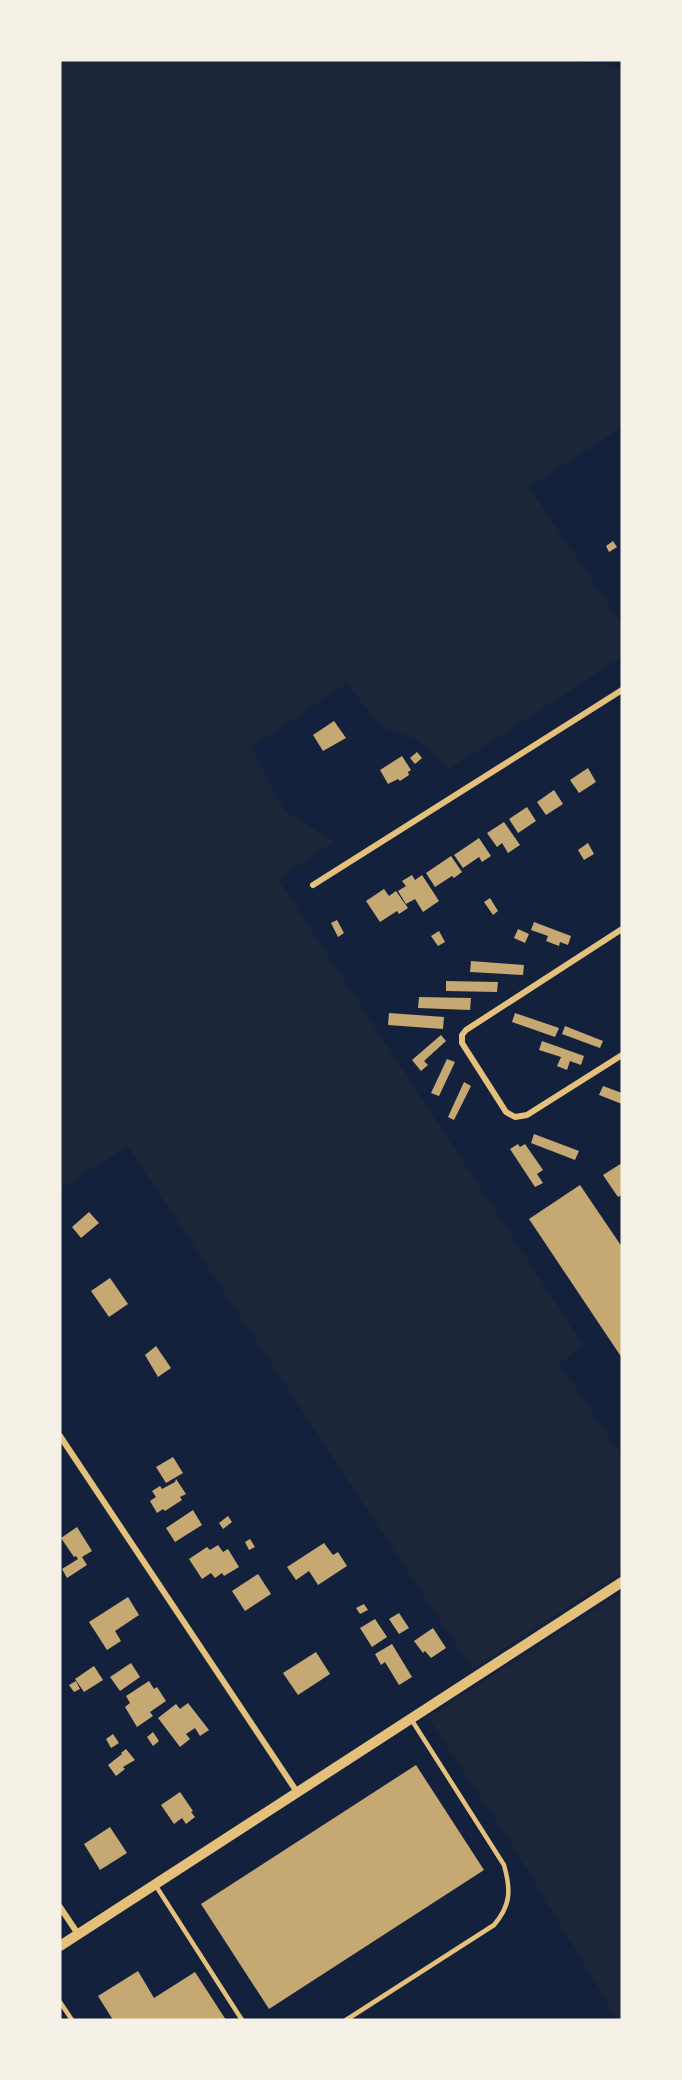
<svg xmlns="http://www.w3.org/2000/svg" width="682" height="2080" viewBox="0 0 682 2080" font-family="Montserrat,sans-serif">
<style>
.green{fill:#1d2539}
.building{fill:#c6a872}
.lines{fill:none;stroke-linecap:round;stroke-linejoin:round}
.service{stroke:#e5c07b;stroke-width:4.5}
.minor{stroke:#e5c07b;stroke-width:6}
.tertiary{stroke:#e5c07b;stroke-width:10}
</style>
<rect width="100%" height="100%" fill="#14213d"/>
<g class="green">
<path d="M 60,60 L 560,60 L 606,65 L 622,69 L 622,427 L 529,487 L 622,624 L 622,657 L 449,769 L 416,739 L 379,726 L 347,683 L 252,747 L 284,810 L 334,842 L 278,879 L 584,1346 L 559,1363 L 622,1456 L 622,1572 L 472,1669 L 128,1146 L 60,1189 Z"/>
<path d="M 622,1592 L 622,2020 L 618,2020 L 514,1848 L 428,1717 Z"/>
</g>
<g class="building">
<path d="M 613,541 L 617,547 L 609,552 L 606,546 Z"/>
<path d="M 334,721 L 346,738 L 323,751 L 313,735 Z"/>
<path d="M 417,752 L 422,758 L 415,764 L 410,758 Z"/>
<path d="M 402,756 L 411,770 L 408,772 L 409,775 L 400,781 L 398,779 L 388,784 L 380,770 Z"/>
<path d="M 588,768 L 596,782 L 579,793 L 570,780 Z"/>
<path d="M 554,790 L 563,804 L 546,815 L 537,802 Z"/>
<path d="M 527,807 L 536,821 L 518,833 L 509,819 Z"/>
<path d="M 504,822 L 520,845 L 508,853 L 502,843 L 497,847 L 487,833 Z"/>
<path d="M 479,838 L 491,856 L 482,862 L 479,857 L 463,868 L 454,855 Z"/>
<path d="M 588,843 L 594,854 L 584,860 L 578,850 Z"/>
<path d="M 451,856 L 462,872 L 454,878 L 452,876 L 435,887 L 426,873 Z"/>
<path d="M 412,875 L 415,880 L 422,875 L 439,901 L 423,912 L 415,899 L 406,904 L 398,891 L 406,886 L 402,881 Z"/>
<path d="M 384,889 L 389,896 L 396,891 L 408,908 L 399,914 L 397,911 L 380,922 L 366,901 Z"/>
<path d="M 490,898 L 498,911 L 493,915 L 484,902 Z"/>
<path d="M 337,920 L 344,933 L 338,937 L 331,923 Z"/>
<path d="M 534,922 L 571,936 L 568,945 L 560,942 L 559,946 L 546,941 L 548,936 L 531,930 Z"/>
<path d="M 518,929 L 529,934 L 525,943 L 514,938 Z"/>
<path d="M 439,931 L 445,942 L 438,946 L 431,936 Z"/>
<path d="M 471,961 L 524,965 L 523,975 L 470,972 Z"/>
<path d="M 446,981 L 498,982 L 497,992 L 446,991 Z"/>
<path d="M 419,997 L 471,998 L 470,1010 L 418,1008 Z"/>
<path d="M 389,1013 L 444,1017 L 443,1029 L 388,1025 Z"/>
<path d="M 515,1013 L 559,1028 L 555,1037 L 512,1022 Z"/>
<path d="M 565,1026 L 603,1041 L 600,1048 L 562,1034 Z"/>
<path d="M 441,1035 L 446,1041 L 424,1061 L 428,1065 L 421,1071 L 412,1060 Z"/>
<path d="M 542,1041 L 584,1056 L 581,1065 L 570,1061 L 567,1070 L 557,1066 L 561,1057 L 539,1050 Z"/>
<path d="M 447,1059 L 455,1062 L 439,1096 L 431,1093 Z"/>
<path d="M 464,1082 L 471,1086 L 454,1120 L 448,1117 Z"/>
<path d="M 603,1086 L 622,1093 L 622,1104 L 599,1095 Z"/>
<path d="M 534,1134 L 579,1151 L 575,1160 L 531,1143 Z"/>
<path d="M 518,1144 L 520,1147 L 525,1144 L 543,1170 L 537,1174 L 543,1183 L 535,1187 L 510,1149 Z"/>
<path d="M 622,1163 L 622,1195 L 618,1197 L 603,1175 Z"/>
<path d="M 580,1185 L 622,1247 L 622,1358 L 529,1219 Z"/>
<path d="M 89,1212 L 99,1223 L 81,1238 L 72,1227 Z"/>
<path d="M 110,1278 L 128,1304 L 109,1317 L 91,1291 Z"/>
<path d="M 156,1346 L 171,1368 L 158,1377 L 145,1355 Z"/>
<path d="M 173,1457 L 183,1473 L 166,1483 L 156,1467 Z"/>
<path d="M 176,1479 L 186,1494 L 180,1497 L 182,1500 L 165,1511 L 163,1509 L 157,1513 L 150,1501 L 156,1497 L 152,1491 L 160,1486 L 162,1489 L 175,1482 Z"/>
<path d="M 193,1510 L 202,1525 L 175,1542 L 166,1528 Z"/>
<path d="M 228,1516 L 232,1522 L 223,1529 L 219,1523 Z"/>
<path d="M 77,1527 L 92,1551 L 82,1557 L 87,1565 L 67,1578 L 62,1569 L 78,1559 L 76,1556 L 74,1557 L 61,1538 Z"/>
<path d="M 250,1539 L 255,1547 L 249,1550 L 245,1542 Z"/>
<path d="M 324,1543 L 333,1555 L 338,1552 L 347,1566 L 318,1585 L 309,1571 L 296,1580 L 287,1567 Z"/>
<path d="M 218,1545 L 223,1552 L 228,1549 L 239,1567 L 224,1576 L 222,1573 L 215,1578 L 211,1573 L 202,1579 L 189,1559 L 207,1547 L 210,1550 Z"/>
<path d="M 258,1574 L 271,1594 L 245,1611 L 232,1591 Z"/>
<path d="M 128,1597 L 139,1615 L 115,1631 L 121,1641 L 107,1650 L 89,1622 Z"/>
<path d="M 364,1604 L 368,1610 L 360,1614 L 356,1608 Z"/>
<path d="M 399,1613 L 409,1628 L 399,1634 L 389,1619 Z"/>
<path d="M 375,1619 L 387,1637 L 372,1647 L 360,1628 Z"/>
<path d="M 433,1628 L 446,1648 L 431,1658 L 425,1651 L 423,1653 L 414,1641 Z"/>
<path d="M 392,1644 L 412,1677 L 399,1685 L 385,1662 L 381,1665 L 375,1654 Z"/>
<path d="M 316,1652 L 330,1674 L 298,1695 L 283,1673 Z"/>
<path d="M 131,1663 L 140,1677 L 120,1691 L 110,1677 Z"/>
<path d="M 94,1666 L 103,1680 L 84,1692 L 75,1679 Z"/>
<path d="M 76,1681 L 80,1689 L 74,1692 L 69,1685 Z"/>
<path d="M 149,1681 L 154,1689 L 157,1687 L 166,1701 L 150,1712 L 153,1716 L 137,1727 L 125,1707 L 130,1703 L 126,1696 Z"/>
<path d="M 188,1703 L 209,1730 L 200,1736 L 195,1728 L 186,1734 L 190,1739 L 180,1747 L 158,1718 L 176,1704 L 180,1709 Z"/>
<path d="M 153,1732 L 159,1741 L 153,1746 L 147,1737 Z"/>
<path d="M 113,1734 L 119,1743 L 111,1748 L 106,1739 Z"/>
<path d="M 126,1749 L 135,1760 L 123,1767 L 125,1769 L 116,1776 L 108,1765 L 122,1754 L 121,1753 Z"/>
<path d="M 416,1765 L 484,1870 L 269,2009 L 201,1904 Z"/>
<path d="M 180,1792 L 193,1811 L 191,1812 L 195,1817 L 186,1824 L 182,1818 L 174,1824 L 161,1805 Z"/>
<path d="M 110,1827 L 127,1853 L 100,1870 L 84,1844 Z"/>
<path d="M 138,1971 L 154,1998 L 195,1972 L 226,2020 L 113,2020 L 98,1996 Z"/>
</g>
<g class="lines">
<g class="service">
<path d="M 156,1886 L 242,2020"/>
<path d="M 60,2002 L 72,2020"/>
<path d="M 346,2020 L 494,1925 C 511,1905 511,1890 504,1865 L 411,1719"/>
</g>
<g class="minor">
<path d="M 313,885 L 622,690"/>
<path d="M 622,929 L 466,1030 L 462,1035 L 462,1043 L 506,1112 L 515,1117 L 527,1115 L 622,1055"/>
<path d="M 60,1436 L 297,1792"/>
<path d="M 60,1907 L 78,1934"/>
</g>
<path class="tertiary" d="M 60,1946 L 622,1582"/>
</g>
<rect width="682" height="2080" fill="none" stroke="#f6f1e7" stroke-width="123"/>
</svg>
